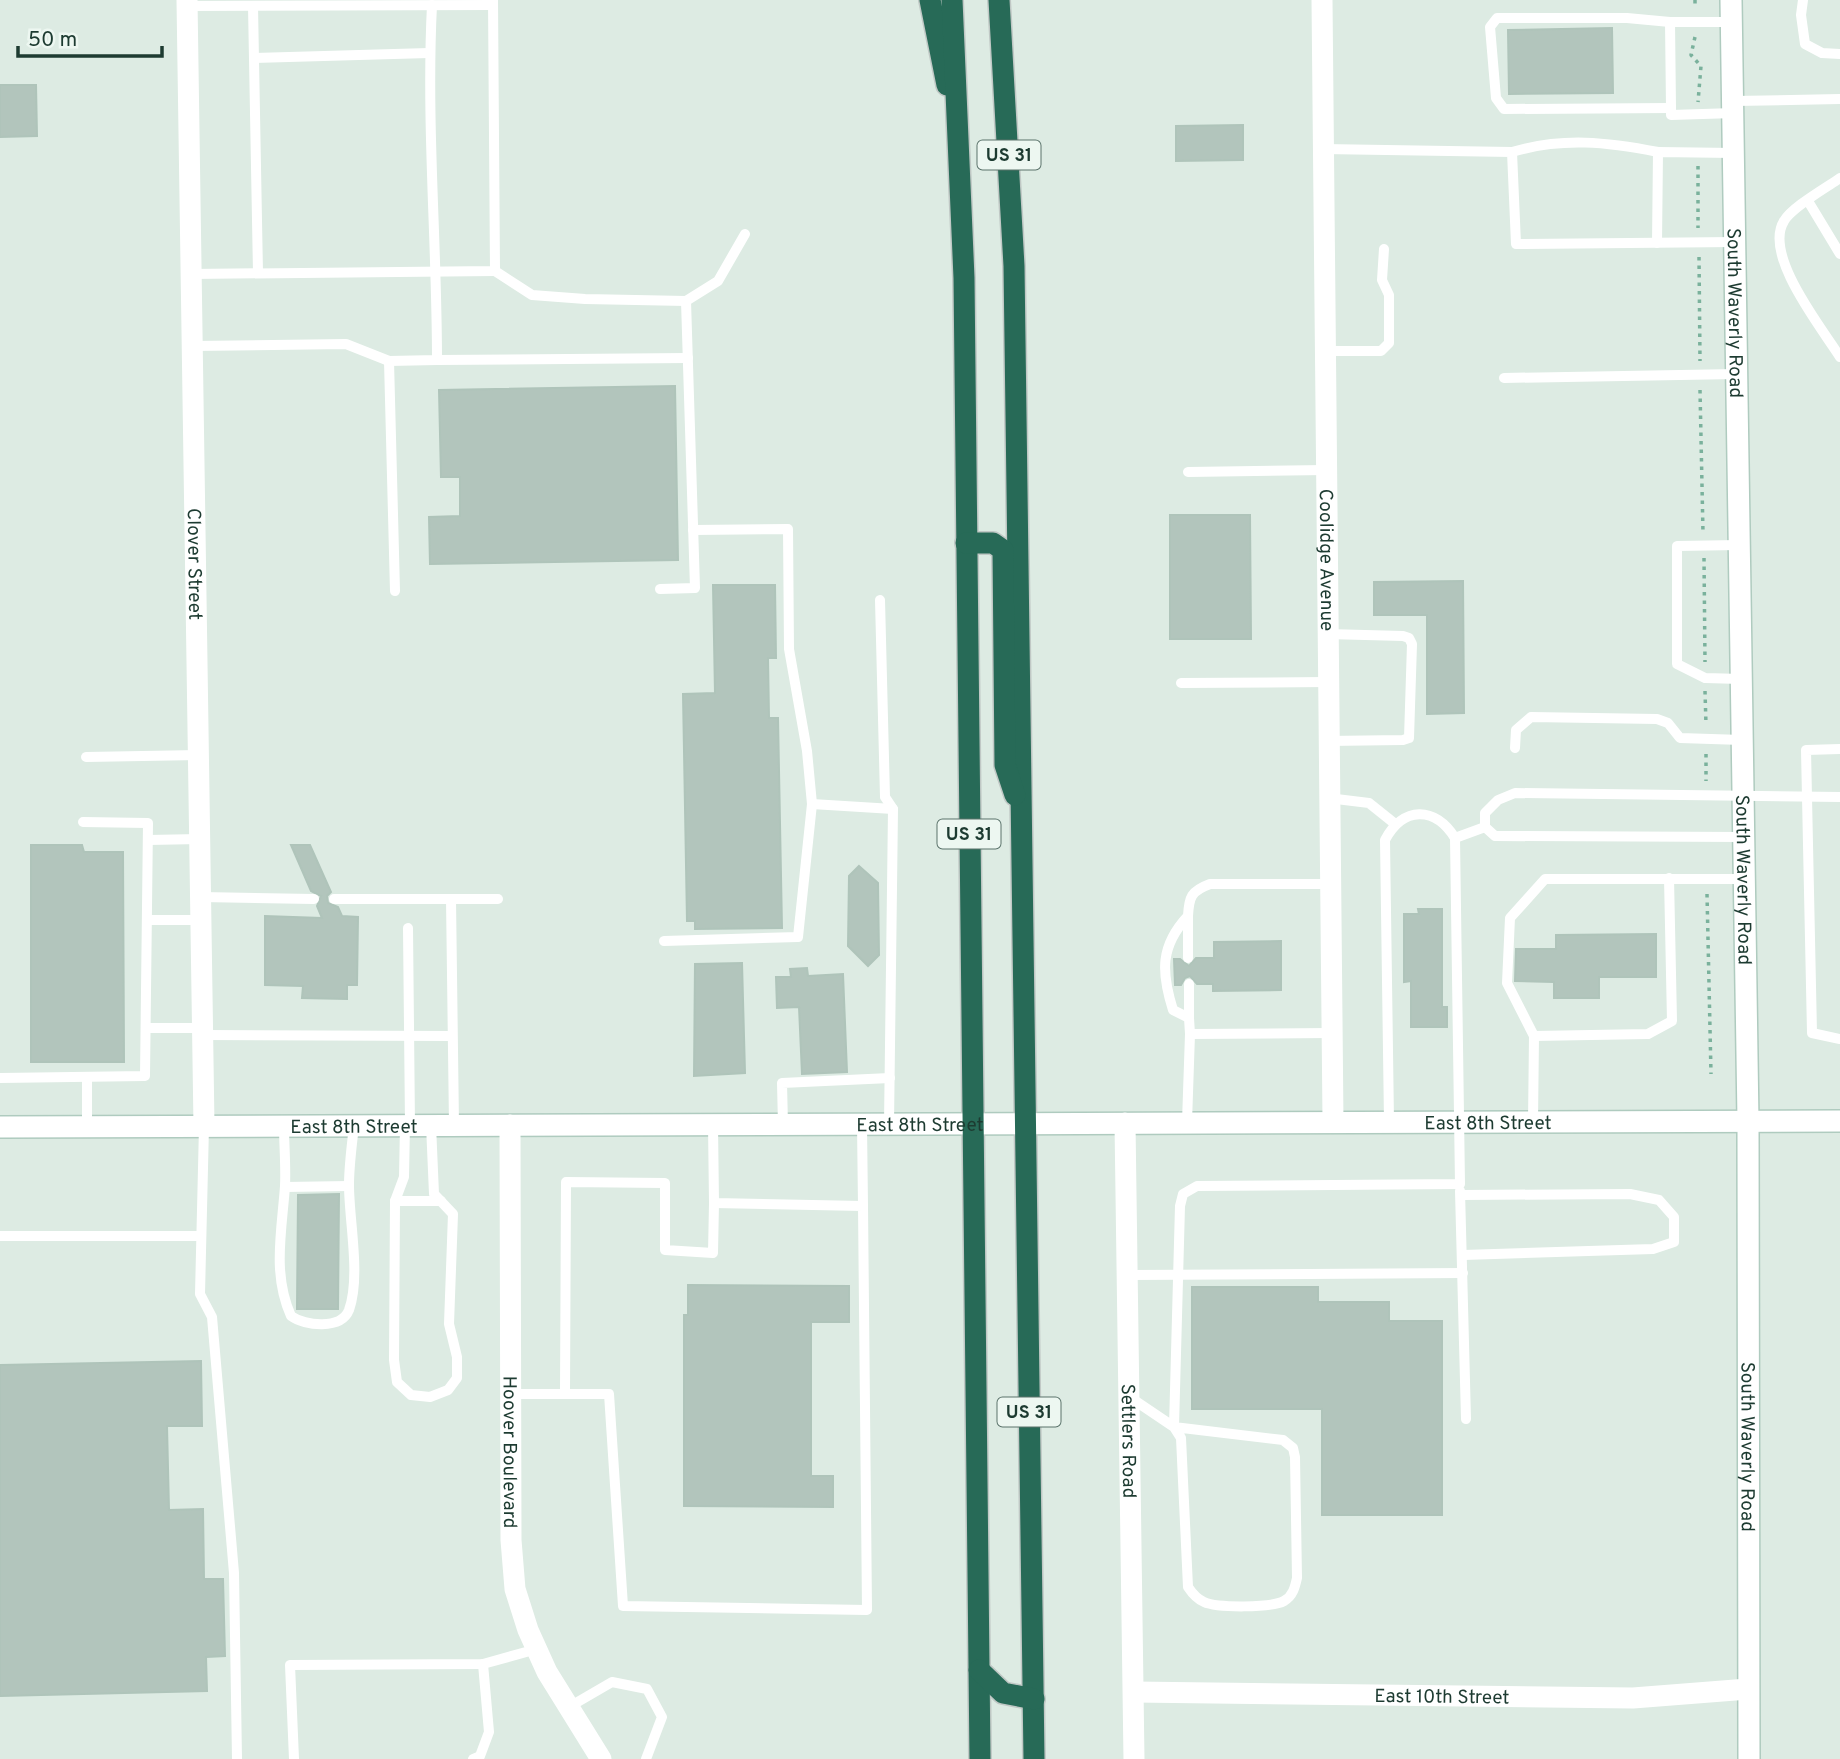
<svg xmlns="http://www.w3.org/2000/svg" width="1840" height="1759" viewBox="0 0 1840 1759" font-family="Overpass,sans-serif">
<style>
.building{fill:#b2c5bc;stroke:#afc4ba;stroke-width:2}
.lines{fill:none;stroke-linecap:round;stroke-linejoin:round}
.secondary-casing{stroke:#afcbbf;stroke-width:24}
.highway-casing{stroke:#c0c8c5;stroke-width:24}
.path{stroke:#7ab19c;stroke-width:3.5;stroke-dasharray:3.5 5;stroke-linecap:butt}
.lane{stroke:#fff;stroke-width:10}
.street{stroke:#fff;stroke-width:21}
.secondary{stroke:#fff;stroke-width:21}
.highway{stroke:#276a57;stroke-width:21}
.labels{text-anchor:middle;stroke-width:5;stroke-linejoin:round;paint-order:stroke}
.shield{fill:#edf7f1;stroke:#5b736b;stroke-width:2}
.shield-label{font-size:18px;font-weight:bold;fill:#1d3b31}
.street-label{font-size:19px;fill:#1d3b31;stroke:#edf7f1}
</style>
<rect width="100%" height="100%" fill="#ddebe3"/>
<g class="building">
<path d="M 1612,28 L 1613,93 L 1509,94 L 1508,30 Z"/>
<path d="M 0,85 L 36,85 L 37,136 L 0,137 Z"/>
<path d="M 1243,125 L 1243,160 L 1176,161 L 1176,126 Z"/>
<path d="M 675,386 L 678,560 L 430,564 L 429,517 L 460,516 L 460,477 L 441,477 L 439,390 Z"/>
<path d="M 1170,515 L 1250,515 L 1251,639 L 1170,639 Z"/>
<path d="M 1463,581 L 1464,713 L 1427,714 L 1427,615 L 1374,615 L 1374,582 Z"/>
<path d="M 713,585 L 775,585 L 776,658 L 768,658 L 769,718 L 778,718 L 782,928 L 695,929 L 695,921 L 687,921 L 683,694 L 715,693 Z"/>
<path d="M 31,845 L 82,845 L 84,852 L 123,852 L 124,1062 L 31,1062 Z"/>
<path d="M 291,845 L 310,845 L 331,892 L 327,896 L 328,903 L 338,907 L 342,916 L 358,917 L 357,985 L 347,985 L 347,999 L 302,998 L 303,986 L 265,985 L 265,916 L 322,918 L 317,906 L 321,896 L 311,891 Z"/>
<path d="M 859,866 L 878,883 L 879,955 L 868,966 L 848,946 L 849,876 Z"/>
<path d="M 1418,909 L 1442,909 L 1442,1007 L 1447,1007 L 1447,1027 L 1411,1027 L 1411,981 L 1404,982 L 1404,914 L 1419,914 Z"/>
<path d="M 1656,934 L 1656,977 L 1599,977 L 1599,998 L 1554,998 L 1554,982 L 1515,981 L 1516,949 L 1556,949 L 1556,935 Z"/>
<path d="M 1281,941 L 1281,990 L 1213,991 L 1213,984 L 1197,984 L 1190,976 L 1185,978 L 1181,985 L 1175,985 L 1174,959 L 1180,959 L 1189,966 L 1196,958 L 1214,958 L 1214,942 Z"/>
<path d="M 742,963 L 745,1073 L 694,1076 L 695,964 Z"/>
<path d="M 807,968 L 808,976 L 843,974 L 847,1072 L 802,1074 L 799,1007 L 777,1008 L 776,977 L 791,977 L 790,969 Z"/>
<path d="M 339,1194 L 338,1309 L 297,1309 L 298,1195 Z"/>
<path d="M 688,1285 L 849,1286 L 849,1322 L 811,1322 L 811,1476 L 833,1476 L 833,1507 L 684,1506 L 684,1315 L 688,1315 Z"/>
<path d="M 1192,1287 L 1318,1287 L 1318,1302 L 1389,1302 L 1389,1321 L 1442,1321 L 1442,1515 L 1322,1515 L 1322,1409 L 1192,1409 Z"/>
<path d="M 201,1361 L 202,1426 L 167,1426 L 169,1510 L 203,1509 L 204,1579 L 223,1579 L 225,1656 L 206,1657 L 207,1691 L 0,1696 L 0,1365 Z"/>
</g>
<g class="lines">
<g class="secondary-casing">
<g id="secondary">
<path id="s6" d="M 1731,0 L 1748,1121 L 1749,1759"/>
<path id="s7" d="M 0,1127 L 1840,1121"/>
</g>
</g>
<g class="highway-casing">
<g id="highway">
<path d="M 930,0 L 947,85"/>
<path d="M 952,0 L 964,278 L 980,1759"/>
<path d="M 999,0 L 1014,266 L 1034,1759"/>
<path d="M 966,543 L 993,543 L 1003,550 L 1005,765 L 1015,795"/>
<path d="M 979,1670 L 1003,1693 L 1034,1699"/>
</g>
</g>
<g class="path">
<path d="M 1695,0 L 1695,8"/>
<path d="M 1695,37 L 1691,55 L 1701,66 L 1698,102"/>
<path d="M 1698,166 L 1698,228"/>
<path d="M 1699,257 L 1700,361"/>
<path d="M 1700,390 L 1703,533"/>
<path d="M 1704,558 L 1705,662"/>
<path d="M 1705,691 L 1706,725"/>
<path d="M 1706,754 L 1706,781"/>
<path d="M 1707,894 L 1711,1074"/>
</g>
<g class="lane">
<path d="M 1803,0 L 1801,15 L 1805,44 L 1822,53 L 1840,54"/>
<path d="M 187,6 L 493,5"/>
<path d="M 253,6 L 258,273"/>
<path d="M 1670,22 L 1627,18 L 1497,18 L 1490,27 L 1496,98 L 1504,109 L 1671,108"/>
<path d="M 1732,22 L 1670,22 L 1671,108 L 1671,115 L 1734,113"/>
<path d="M 254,58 L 429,53"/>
<path d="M 1734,101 L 1840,99"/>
<path d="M 1323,149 L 1512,152 L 1516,244 L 1735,242"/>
<path d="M 1512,152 C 1562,137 1608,142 1658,152"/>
<path d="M 1840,178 C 1826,188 1792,207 1784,221 C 1763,255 1821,327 1840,357"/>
<path d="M 1808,201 L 1840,254"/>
<path d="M 1657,243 L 1658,152 L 1734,153"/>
<path d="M 495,271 L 532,295 L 585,299 L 686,301 L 718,281 L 745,234"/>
<path d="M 191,274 L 495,271 L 493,0"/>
<path d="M 193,346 L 346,344 L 389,361 L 437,360 C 437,242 426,123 432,5"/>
<path d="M 1325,351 L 1381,351 L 1389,343 L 1389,295 L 1382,280 L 1384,249"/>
<path d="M 437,360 L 688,358"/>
<path d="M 389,361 L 395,591"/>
<path d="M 1504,378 L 1737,374"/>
<path d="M 1188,472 L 1326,470"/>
<path d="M 1739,545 L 1677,546 L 1677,664 L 1705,678 L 1741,679"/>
<path d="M 660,589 L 695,588 L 686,301"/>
<path d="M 880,600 L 885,797 L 893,809 L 889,1124"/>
<path d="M 1327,634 L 1403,636 L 1409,638 L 1412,644 L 1409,738 L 1403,740 L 1327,741"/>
<path d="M 1181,683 L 1327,682"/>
<path d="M 1515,748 L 1516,730 L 1531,717 L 1657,719 L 1668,723 L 1680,738 L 1742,740"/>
<path d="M 1840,749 L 1806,750 L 1812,1033 L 1840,1039"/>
<path d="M 86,757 L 199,755"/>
<path d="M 1328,798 L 1369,803 L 1394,823"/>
<path d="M 812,804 L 893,809"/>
<path d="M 1743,837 L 1495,836 L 1485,827 L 1485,813 L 1498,800 L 1515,793 L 1840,797"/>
<path d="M 1455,838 L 1485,827"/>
<path d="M 148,840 L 200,839"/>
<path d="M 201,897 L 314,899"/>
<path d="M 334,899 L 498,899"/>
<path d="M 451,899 L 454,1125"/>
<path d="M 1188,916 L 1188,958"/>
<path d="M 147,920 L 201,920"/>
<path d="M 408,928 L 410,1125"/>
<path d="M 664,941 L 798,937 L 812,804 L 807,751 L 789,649 L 788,529 L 693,530"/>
<path d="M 1189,984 L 1189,1018"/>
<path d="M 146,1028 L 203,1028"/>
<path d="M 1190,1034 L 1189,1018 L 1173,1010 C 1161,972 1160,946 1188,916 C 1189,897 1191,891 1210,884 L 1329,884"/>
<path d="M 203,1035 L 452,1036"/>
<path d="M 1534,1036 L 1648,1034 L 1672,1021 L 1669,878"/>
<path d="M 87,1077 L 87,1126"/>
<path d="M 0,1078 L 145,1076 L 148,823 L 83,822"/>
<path d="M 1533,1121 L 1534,1036 L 1507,983 L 1510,918 L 1545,879 L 1743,879"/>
<path d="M 1187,1122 L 1190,1034 L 1330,1033"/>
<path d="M 284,1125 C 284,1145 286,1166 285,1186 C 282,1230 272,1274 291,1316 C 305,1326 341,1330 349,1310 C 361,1276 349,1221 349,1185 C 349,1165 352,1145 354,1125"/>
<path d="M 405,1125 L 404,1177 L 395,1201 L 394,1360 L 397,1382 L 411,1395 L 430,1397 L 448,1390 L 457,1378 L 457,1357 L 449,1324 L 453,1214 L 434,1194 L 431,1125"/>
<path d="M 783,1125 L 782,1083 L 890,1078"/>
<path d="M 862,1125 L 863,1206"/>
<path d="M 204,1126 L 200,1294 L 212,1317 L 234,1573 L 237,1759"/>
<path d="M 285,1187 L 349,1186"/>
<path d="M 1460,1191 L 1466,1419"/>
<path d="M 1461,1195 L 1630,1194 L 1659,1200 L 1674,1217 L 1674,1242 L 1653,1249 L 1463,1255"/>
<path d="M 395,1201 L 441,1201"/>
<path d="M 0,1236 L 200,1236"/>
<path d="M 1129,1275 L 1463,1273"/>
<path d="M 511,1394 L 609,1394 L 623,1606 L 867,1610 L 863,1206 L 714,1203 L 713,1125"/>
<path d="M 565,1394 L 566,1182 L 665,1183 L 665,1250 L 713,1253 L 714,1203"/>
<path d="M 1131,1398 L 1174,1427 L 1181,1438 L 1188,1587 C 1192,1593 1197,1599 1204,1602 C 1217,1608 1271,1608 1284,1601 C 1293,1596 1295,1587 1297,1578 L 1295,1457 L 1293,1448 L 1283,1440 L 1174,1427 L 1180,1206 L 1183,1194 L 1197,1186 L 1460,1184 L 1455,838 C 1435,806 1403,806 1385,840 L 1389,1121"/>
<path d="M 569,1707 L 612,1682 L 647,1689 L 662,1717 L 646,1759"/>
<path d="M 294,1759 L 290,1665 L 483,1664 L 537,1649"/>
<path d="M 473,1759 L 480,1756 L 489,1732 L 483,1664"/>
</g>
<g class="street">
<path id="s1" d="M 187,0 L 204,1126"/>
<path id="s2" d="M 1322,0 L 1333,1121"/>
<path id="s3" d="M 1125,1123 L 1134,1759"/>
<path id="s4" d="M 510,1125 L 511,1540 L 515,1589 L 528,1630 L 547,1672 L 601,1759"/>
<path id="s5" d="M 1134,1692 L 1633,1698 L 1748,1689"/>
</g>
<use href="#secondary" class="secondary"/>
<use href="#highway" class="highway"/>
</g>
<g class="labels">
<g class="shield">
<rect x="977.5" y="140.5" width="63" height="29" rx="5"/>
<rect x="937.5" y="819.5" width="63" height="29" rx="5"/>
<rect x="997.5" y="1397.5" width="63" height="29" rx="5"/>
</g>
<g class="shield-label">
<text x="1009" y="161">US 31</text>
<text x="969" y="840">US 31</text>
<text x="1029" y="1418">US 31</text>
</g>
<g class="street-label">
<text dy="7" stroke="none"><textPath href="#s6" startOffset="313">South Waverly Road</textPath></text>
<text dy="7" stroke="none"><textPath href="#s2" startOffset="560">Coolidge Avenue</textPath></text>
<text dy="7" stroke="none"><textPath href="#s1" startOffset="564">Clover Street</textPath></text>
<text dy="7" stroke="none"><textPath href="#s6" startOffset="880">South Waverly Road</textPath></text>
<text dy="7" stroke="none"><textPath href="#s7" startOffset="1488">East 8th Street</textPath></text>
<text dy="7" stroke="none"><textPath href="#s7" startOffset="354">East 8th Street</textPath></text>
<text dy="7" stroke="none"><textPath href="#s7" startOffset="920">East 8th Street</textPath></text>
<text dy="7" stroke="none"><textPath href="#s3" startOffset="318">Settlers Road</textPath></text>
<text dy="7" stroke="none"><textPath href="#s6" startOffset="1447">South Waverly Road</textPath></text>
<text dy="7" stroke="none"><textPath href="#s4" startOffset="327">Hoover Boulevard</textPath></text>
<text dy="7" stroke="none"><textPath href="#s5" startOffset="308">East 10th Street</textPath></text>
</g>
</g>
<path d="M18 46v10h144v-10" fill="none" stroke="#1d3b31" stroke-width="3.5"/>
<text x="28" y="46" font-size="21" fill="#1d3b31" stroke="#edf7f1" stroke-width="5" paint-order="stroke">50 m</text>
</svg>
